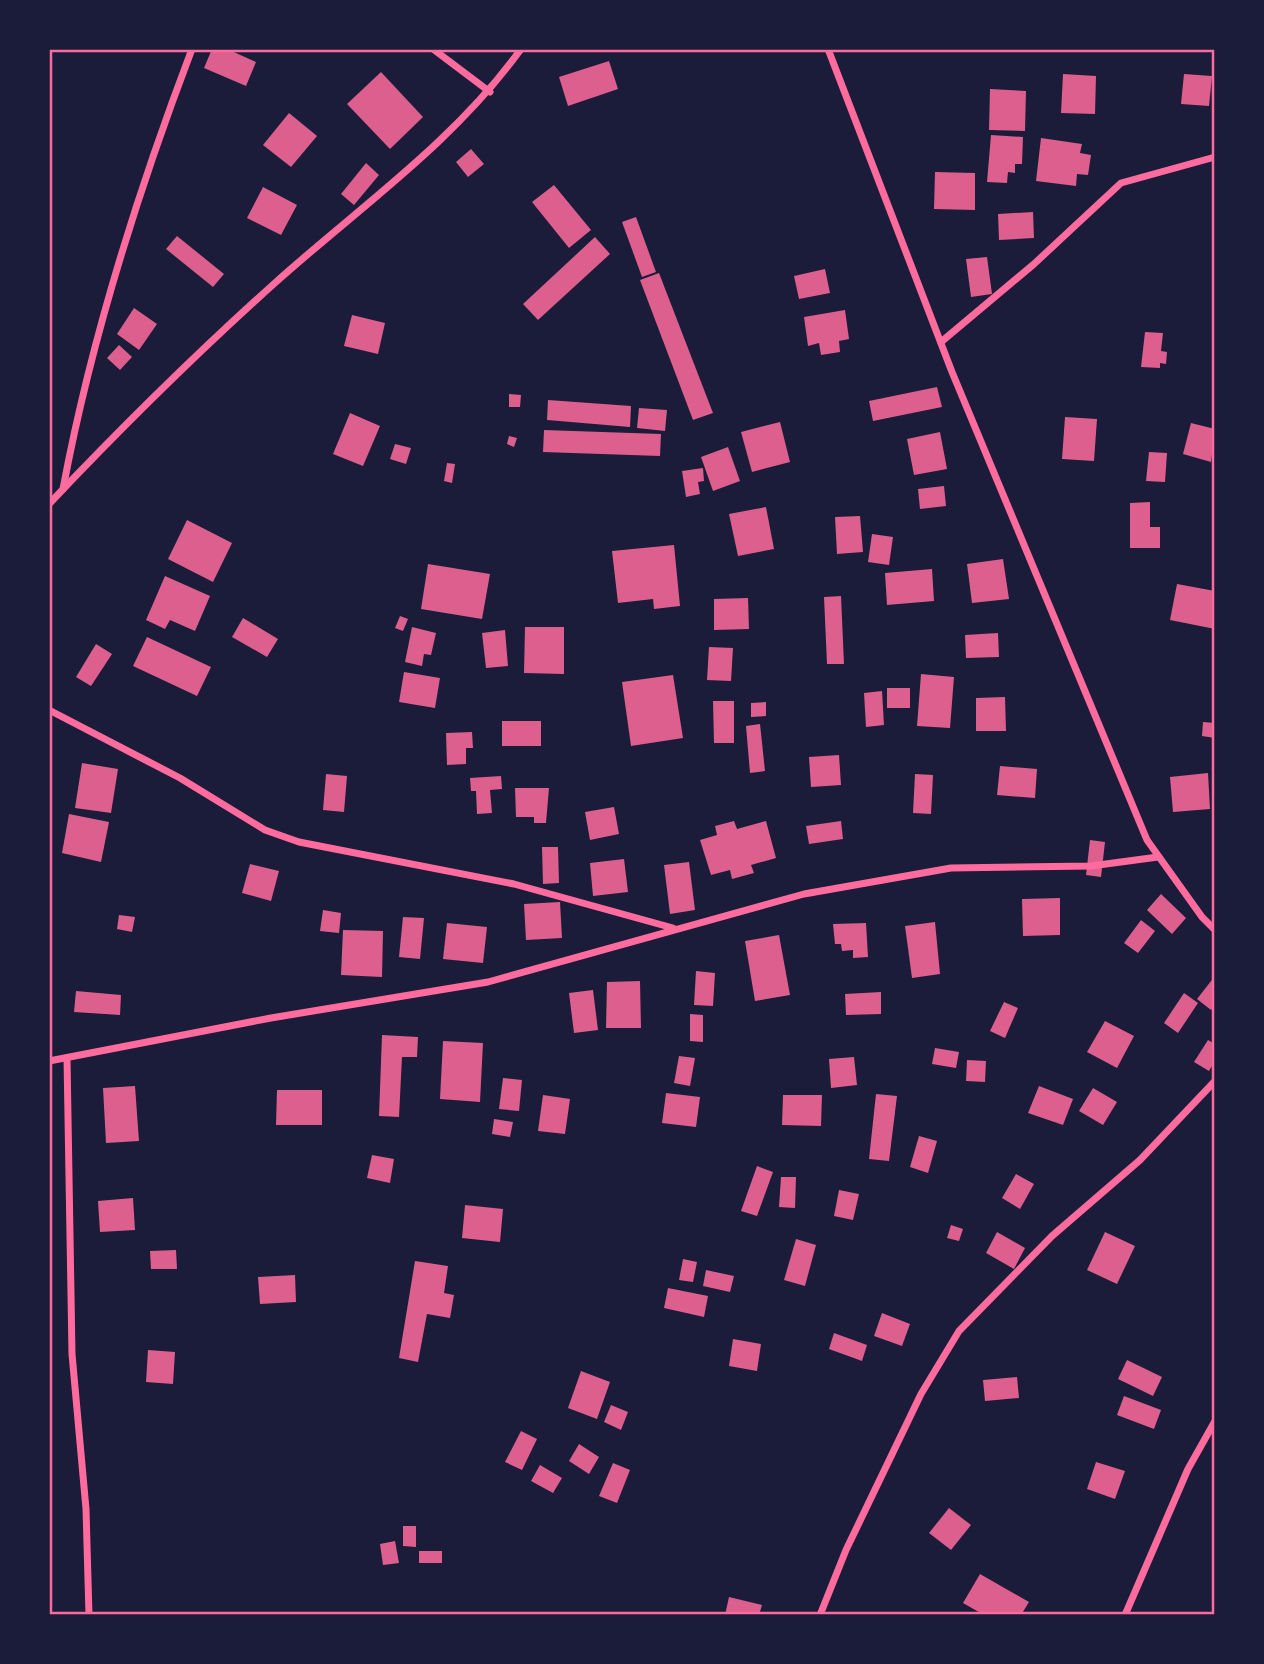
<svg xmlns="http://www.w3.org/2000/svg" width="1264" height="1664" viewBox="0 0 1264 1664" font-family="Overpass,sans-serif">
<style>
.building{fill:#dd5f8e}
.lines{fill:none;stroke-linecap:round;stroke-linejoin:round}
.minor{stroke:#ff6b9d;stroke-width:7}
.neatline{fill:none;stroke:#ff6b9d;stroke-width:2.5}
</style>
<rect width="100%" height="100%" fill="#1b1b3a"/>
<g class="building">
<path d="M 212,49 L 227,49 L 256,62 L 246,86 L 204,68 Z"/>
<path d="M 609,61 L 618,89 L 568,106 L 559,77 Z"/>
<path d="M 381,72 L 423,117 L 390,149 L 347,104 Z"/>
<path d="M 1063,74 L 1096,76 L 1095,114 L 1061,113 Z"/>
<path d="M 1184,74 L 1212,76 L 1209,106 L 1181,104 Z"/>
<path d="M 990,89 L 1026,91 L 1025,131 L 989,130 Z"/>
<path d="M 289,113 L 317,136 L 291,167 L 263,145 Z"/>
<path d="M 991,135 L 1023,137 L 1022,164 L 1015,164 L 1015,173 L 1008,172 L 1007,183 L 987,182 Z"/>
<path d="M 1041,138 L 1082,144 L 1080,153 L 1091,155 L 1088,175 L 1077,174 L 1076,186 L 1036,181 Z"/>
<path d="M 471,149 L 484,164 L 468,177 L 456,162 Z"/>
<path d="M 366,163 L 379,175 L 354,205 L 341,194 Z"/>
<path d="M 935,172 L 975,173 L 975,210 L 934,209 Z"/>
<path d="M 554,185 L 591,230 L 569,248 L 532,202 Z"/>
<path d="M 263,187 L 297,205 L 281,235 L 247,218 Z"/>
<path d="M 1033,212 L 1034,238 L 999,240 L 998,214 Z"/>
<path d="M 636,217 L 656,272 L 642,277 L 622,222 Z"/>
<path d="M 177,236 L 224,274 L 213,287 L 166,249 Z"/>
<path d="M 595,237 L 610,254 L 538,320 L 523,304 Z"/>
<path d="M 987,257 L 992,294 L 971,297 L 966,259 Z"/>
<path d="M 825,269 L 830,293 L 799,299 L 794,276 Z"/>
<path d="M 659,273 L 713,413 L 693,420 L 640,280 Z"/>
<path d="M 134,308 L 157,324 L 139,350 L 117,334 Z"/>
<path d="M 845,310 L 849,339 L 839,341 L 840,352 L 821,355 L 819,343 L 808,346 L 804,317 Z"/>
<path d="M 352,315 L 385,323 L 378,354 L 344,346 Z"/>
<path d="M 1145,332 L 1163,333 L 1161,351 L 1167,352 L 1166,364 L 1160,363 L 1160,368 L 1141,367 Z"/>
<path d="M 119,345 L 132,357 L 120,370 L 107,358 Z"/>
<path d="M 937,387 L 942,407 L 873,421 L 869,401 Z"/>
<path d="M 509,394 L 521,395 L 520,407 L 509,407 Z"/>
<path d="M 548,400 L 631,406 L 630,427 L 547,420 Z"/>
<path d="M 639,408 L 667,410 L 665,431 L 637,428 Z"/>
<path d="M 350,413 L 380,426 L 363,466 L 333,454 Z"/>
<path d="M 1065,417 L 1097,419 L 1094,461 L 1062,459 Z"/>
<path d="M 780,422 L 790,462 L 752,472 L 741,432 Z"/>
<path d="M 1191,423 L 1215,429 L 1211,462 L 1183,454 Z"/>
<path d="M 544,430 L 661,434 L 660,456 L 543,452 Z"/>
<path d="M 940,432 L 947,469 L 914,475 L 907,439 Z"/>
<path d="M 509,436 L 517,438 L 514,447 L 507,444 Z"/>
<path d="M 395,444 L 411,448 L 406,464 L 390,459 Z"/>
<path d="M 728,447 L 740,481 L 713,491 L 701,457 Z"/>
<path d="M 1149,452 L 1167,453 L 1165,482 L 1146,481 Z"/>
<path d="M 447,463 L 455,464 L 452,483 L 444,481 Z"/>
<path d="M 703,468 L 704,481 L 698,482 L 700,494 L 686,497 L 682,471 Z"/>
<path d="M 944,486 L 946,506 L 920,509 L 918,489 Z"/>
<path d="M 1150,502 L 1150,527 L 1160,527 L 1160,548 L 1130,548 L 1130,503 Z"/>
<path d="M 766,507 L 774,549 L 738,556 L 729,514 Z"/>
<path d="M 860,516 L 863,552 L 837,554 L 835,517 Z"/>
<path d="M 187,520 L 232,543 L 213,582 L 168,559 Z"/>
<path d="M 872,534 L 893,537 L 889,565 L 868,562 Z"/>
<path d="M 674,545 L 680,606 L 654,609 L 653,599 L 618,603 L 612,551 Z"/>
<path d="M 1003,559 L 1009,599 L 972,603 L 967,564 Z"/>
<path d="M 428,564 L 490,574 L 482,619 L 421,609 Z"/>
<path d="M 932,569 L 934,601 L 887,605 L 885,573 Z"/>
<path d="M 165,576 L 210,596 L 195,631 L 170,620 L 165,629 L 146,620 Z"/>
<path d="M 1177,584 L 1215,591 L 1215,629 L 1170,620 Z"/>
<path d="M 841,596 L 844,664 L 827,664 L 824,597 Z"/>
<path d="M 748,598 L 749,629 L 714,630 L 714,599 Z"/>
<path d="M 400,616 L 408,619 L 403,631 L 395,628 Z"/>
<path d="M 243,618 L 278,639 L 267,657 L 232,637 Z"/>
<path d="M 412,627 L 436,633 L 431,655 L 424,654 L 422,666 L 405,662 Z"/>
<path d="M 525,627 L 564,627 L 564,674 L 524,673 Z"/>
<path d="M 505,630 L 508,666 L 486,668 L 482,633 Z"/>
<path d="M 998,633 L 999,657 L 966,658 L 965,635 Z"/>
<path d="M 147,637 L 211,667 L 197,696 L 133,666 Z"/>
<path d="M 96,644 L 112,654 L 91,686 L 76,677 Z"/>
<path d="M 709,647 L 733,648 L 731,681 L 707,680 Z"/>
<path d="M 404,672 L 440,678 L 435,708 L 399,702 Z"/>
<path d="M 921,674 L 954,677 L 950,728 L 917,726 Z"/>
<path d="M 673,675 L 683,738 L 631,746 L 622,682 Z"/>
<rect x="887" y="688" width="23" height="20"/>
<path d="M 882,691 L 884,725 L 866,727 L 864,693 Z"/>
<path d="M 1005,697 L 1006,731 L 976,731 L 976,698 Z"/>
<path d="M 713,701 L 734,701 L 734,743 L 714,743 Z"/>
<path d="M 766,702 L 766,716 L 751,717 L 751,703 Z"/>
<rect x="502" y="721" width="39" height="25"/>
<path d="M 1203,722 L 1215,723 L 1215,738 L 1202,736 Z"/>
<path d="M 760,724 L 765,771 L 750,773 L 746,726 Z"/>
<path d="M 472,732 L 473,748 L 466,748 L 466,764 L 447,765 L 446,733 Z"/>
<path d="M 839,755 L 841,785 L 811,787 L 809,757 Z"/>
<path d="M 82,763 L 118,769 L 111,813 L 75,808 Z"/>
<path d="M 1000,766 L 1037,769 L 1035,798 L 997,795 Z"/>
<path d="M 1208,773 L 1210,809 L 1173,812 L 1170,777 Z"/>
<path d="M 326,774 L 347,776 L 344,812 L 323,810 Z"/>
<path d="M 915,774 L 933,775 L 931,814 L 913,813 Z"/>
<path d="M 501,776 L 502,789 L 490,790 L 492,813 L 477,814 L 476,791 L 471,791 L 470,778 Z"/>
<path d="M 515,788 L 549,788 L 546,823 L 534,823 L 534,817 L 516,817 Z"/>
<path d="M 614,807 L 619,834 L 590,840 L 585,812 Z"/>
<path d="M 69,814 L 109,822 L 101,862 L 62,853 Z"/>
<path d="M 734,821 L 737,829 L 766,821 L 776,858 L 751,865 L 754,873 L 732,879 L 730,870 L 711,875 L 700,840 L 717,835 L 715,826 Z"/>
<path d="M 841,821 L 843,839 L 809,844 L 806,826 Z"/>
<path d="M 1090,840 L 1105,842 L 1101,877 L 1086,875 Z"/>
<path d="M 542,847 L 558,847 L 559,883 L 543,884 Z"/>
<path d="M 624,859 L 628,892 L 593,896 L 590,863 Z"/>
<path d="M 689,862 L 695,910 L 670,914 L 664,865 Z"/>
<path d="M 250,864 L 279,871 L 271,901 L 242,893 Z"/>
<path d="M 1161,894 L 1186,918 L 1172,934 L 1147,910 Z"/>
<path d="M 1060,898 L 1060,935 L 1023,936 L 1022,899 Z"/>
<path d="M 560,902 L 562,938 L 526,940 L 524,904 Z"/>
<path d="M 323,910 L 341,913 L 339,933 L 320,931 Z"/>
<path d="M 119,915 L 135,917 L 132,932 L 117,929 Z"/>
<path d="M 403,917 L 424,918 L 420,959 L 399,957 Z"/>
<path d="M 1141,920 L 1155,931 L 1138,953 L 1124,943 Z"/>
<path d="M 935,922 L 940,974 L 912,978 L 905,926 Z"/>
<path d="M 447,923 L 487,927 L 483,963 L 443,959 Z"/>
<path d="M 866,923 L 868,957 L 853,958 L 853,950 L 842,951 L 841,944 L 835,944 L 833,924 Z"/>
<path d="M 343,930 L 383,931 L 382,977 L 341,975 Z"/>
<path d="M 779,935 L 790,995 L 755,1001 L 745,941 Z"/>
<path d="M 696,971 L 715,973 L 713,1006 L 694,1005 Z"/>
<path d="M 1215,976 L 1215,1005 L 1211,1010 L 1197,999 Z"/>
<path d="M 640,981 L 641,1028 L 606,1028 L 607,982 Z"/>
<path d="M 593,990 L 598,1030 L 574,1033 L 569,993 Z"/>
<path d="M 76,991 L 121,995 L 120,1015 L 74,1012 Z"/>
<path d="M 881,992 L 881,1014 L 846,1015 L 845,994 Z"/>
<path d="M 1184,993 L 1198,1003 L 1178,1033 L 1164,1023 Z"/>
<path d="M 1004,1002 L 1018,1008 L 1005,1038 L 990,1031 Z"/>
<path d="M 690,1014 L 703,1015 L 703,1042 L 690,1041 Z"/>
<path d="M 1105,1021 L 1134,1036 L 1117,1068 L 1087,1052 Z"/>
<path d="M 382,1035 L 418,1037 L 417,1057 L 402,1057 L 399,1117 L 379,1116 Z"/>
<path d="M 1208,1040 L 1215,1044 L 1215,1061 L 1209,1071 L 1194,1062 Z"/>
<path d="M 443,1041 L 483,1043 L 480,1102 L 440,1099 Z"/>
<path d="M 935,1048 L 959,1052 L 956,1068 L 932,1064 Z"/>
<path d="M 679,1056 L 695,1058 L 690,1086 L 674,1083 Z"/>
<path d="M 854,1057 L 857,1085 L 831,1088 L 829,1059 Z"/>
<path d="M 967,1060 L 986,1061 L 985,1082 L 966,1081 Z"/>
<path d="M 503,1078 L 522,1080 L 519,1111 L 499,1109 Z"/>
<path d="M 135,1086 L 139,1141 L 106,1143 L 103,1088 Z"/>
<path d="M 1039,1086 L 1073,1099 L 1063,1125 L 1028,1113 Z"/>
<path d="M 1093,1088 L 1117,1102 L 1103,1125 L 1079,1111 Z"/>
<path d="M 277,1090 L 322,1090 L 322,1125 L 276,1125 Z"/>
<path d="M 666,1093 L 700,1097 L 696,1127 L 662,1123 Z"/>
<path d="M 876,1094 L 897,1096 L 889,1161 L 869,1159 Z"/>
<path d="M 543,1095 L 570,1099 L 565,1134 L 538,1131 Z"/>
<path d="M 783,1095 L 822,1095 L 821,1126 L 782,1125 Z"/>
<path d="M 494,1119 L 513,1122 L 510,1137 L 492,1134 Z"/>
<path d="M 919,1136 L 937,1141 L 928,1173 L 910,1167 Z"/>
<path d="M 372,1155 L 394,1159 L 390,1183 L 367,1178 Z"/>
<path d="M 757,1166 L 773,1172 L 757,1216 L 741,1211 Z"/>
<path d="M 1016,1174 L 1034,1184 L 1020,1209 L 1002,1198 Z"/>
<path d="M 781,1177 L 796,1177 L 795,1208 L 779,1207 Z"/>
<path d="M 839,1190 L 859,1194 L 853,1220 L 834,1216 Z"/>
<path d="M 133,1198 L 135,1230 L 100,1232 L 98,1201 Z"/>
<path d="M 465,1205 L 503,1209 L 500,1242 L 462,1238 Z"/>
<path d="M 951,1225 L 963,1229 L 959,1241 L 947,1238 Z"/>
<path d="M 997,1232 L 1025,1248 L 1014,1269 L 986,1253 Z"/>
<path d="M 1105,1232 L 1135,1246 L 1117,1284 L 1087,1270 Z"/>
<path d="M 796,1239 L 816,1245 L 805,1286 L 784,1280 Z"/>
<path d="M 176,1250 L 177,1269 L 151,1269 L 150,1251 Z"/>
<path d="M 683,1259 L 697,1262 L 693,1282 L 679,1280 Z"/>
<path d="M 415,1261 L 448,1266 L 444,1293 L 454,1295 L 450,1318 L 427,1314 L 418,1362 L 399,1358 Z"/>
<path d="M 706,1270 L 734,1276 L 730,1292 L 703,1286 Z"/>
<path d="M 295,1275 L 296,1302 L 260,1304 L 258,1277 Z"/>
<path d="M 668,1288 L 708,1296 L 704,1317 L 664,1308 Z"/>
<path d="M 882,1313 L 910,1324 L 902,1346 L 874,1336 Z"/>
<path d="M 834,1333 L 867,1345 L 862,1361 L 829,1349 Z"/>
<path d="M 733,1339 L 761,1344 L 757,1371 L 729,1366 Z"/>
<path d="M 148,1350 L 175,1352 L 173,1384 L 146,1382 Z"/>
<path d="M 1127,1360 L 1162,1377 L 1153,1396 L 1118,1379 Z"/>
<path d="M 581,1371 L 610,1382 L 597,1419 L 568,1408 Z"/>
<path d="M 1017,1377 L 1019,1398 L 985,1401 L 983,1380 Z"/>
<path d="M 1124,1396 L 1161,1410 L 1154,1429 L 1117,1415 Z"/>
<path d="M 611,1405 L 628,1412 L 621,1430 L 604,1422 Z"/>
<path d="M 521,1431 L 537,1439 L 522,1470 L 505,1462 Z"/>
<path d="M 579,1444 L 599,1457 L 589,1474 L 569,1461 Z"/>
<path d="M 1096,1462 L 1125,1471 L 1115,1499 L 1087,1489 Z"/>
<path d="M 613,1463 L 630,1470 L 617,1503 L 599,1496 Z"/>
<path d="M 540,1465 L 562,1478 L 553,1493 L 531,1481 Z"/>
<path d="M 949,1508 L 971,1525 L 951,1550 L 929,1533 Z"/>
<path d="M 403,1526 L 416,1526 L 416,1547 L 403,1546 Z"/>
<path d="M 395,1541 L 399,1563 L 383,1565 L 380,1544 Z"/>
<rect x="419" y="1551" width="23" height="12"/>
<path d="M 980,1574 L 1029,1602 L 1021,1615 L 984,1615 L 963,1603 Z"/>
<path d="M 729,1597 L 762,1605 L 759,1615 L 725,1615 Z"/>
</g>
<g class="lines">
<g class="minor">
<path d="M 433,49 L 490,92"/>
<path d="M 828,49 L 952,372 L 1147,840 L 1202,917 L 1215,930"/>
<path d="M 941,342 L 1034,264 L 1121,183 L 1215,157"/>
<path d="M 63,489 C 91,339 138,191 192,49"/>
<path d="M 49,504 C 121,428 198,352 276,282 C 362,205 453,143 521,49"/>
<path d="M 49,710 L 180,778 L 265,830 L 299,842 L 514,884 L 673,928"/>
<path d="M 67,1058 L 72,1354 L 86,1509 L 89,1615"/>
<path d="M 49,1061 L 271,1018 L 488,982 L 804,894 L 951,868 L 1091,866 L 1158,857"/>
<path d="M 820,1615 L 846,1550 L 921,1394 L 959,1331 L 1052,1236 L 1140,1160 L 1215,1081"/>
<path d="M 1125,1615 L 1188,1469 L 1215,1421"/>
</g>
</g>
<rect width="1264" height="1664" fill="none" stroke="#1b1b3a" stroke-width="102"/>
<rect x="51" y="51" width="1162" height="1562" class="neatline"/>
</svg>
